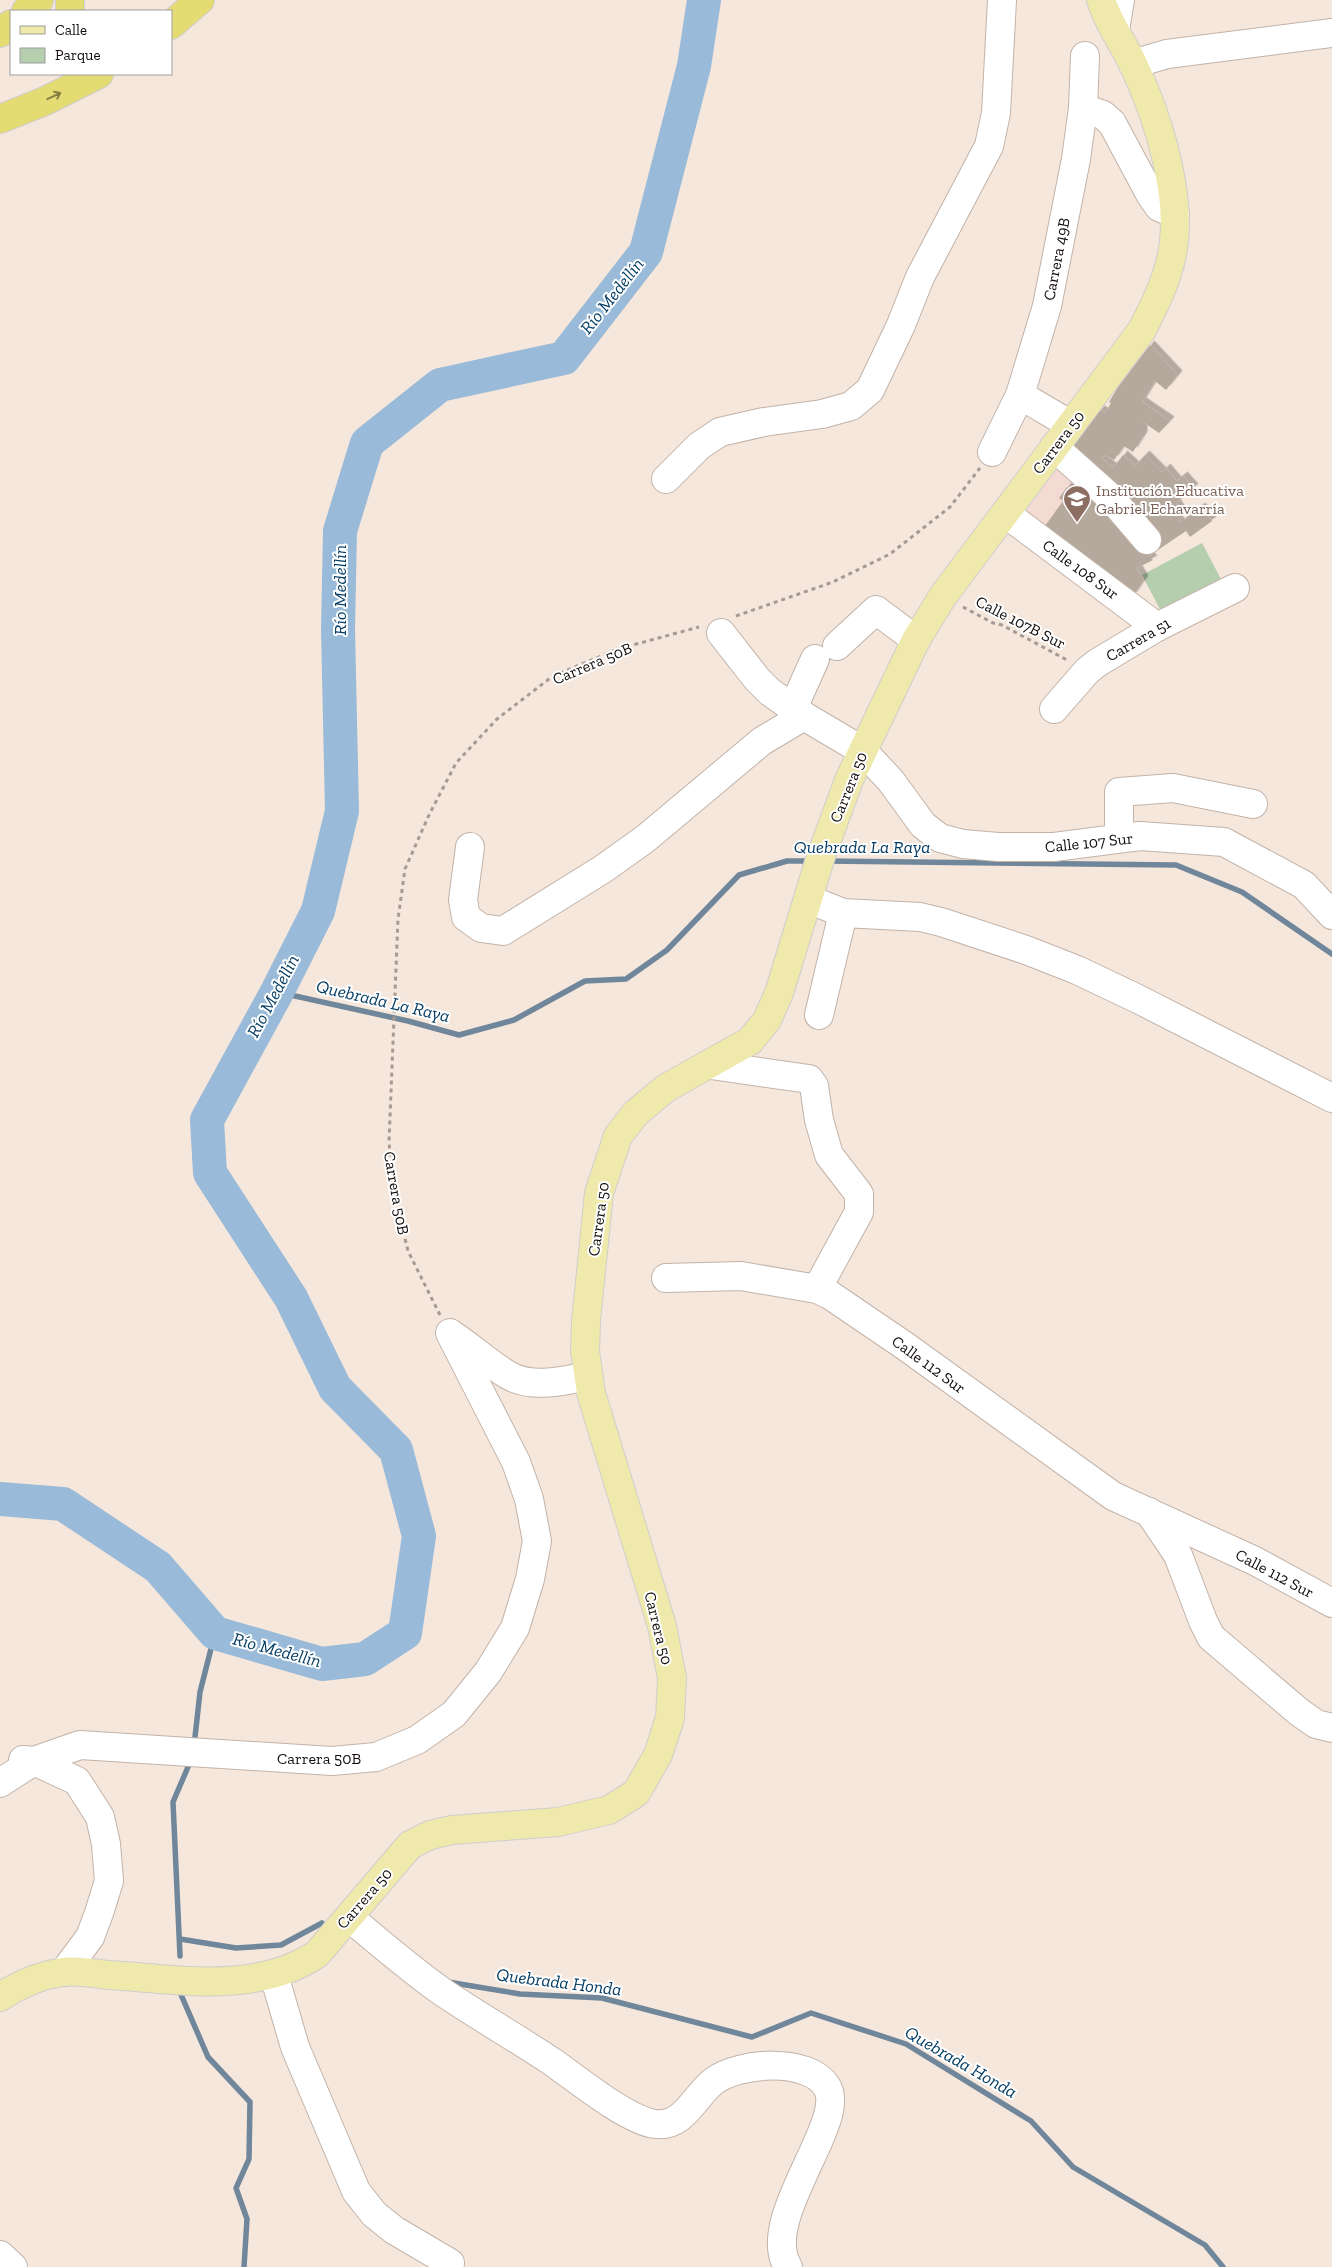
<svg xmlns="http://www.w3.org/2000/svg" width="1332" height="2267" viewBox="0 0 1332 2267" font-family="'Zilla Slab',serif">
<style>
.education{fill:#f3dad3}
.green{fill:#b4ceae}
.lines{fill:none;stroke-linecap:round;stroke-linejoin:round}
.stream{stroke:#70869a;stroke-width:5.5}
.river{stroke:#99bad8;stroke-width:34}
.building{fill:#b5a89c;filter:url(#shadow)}
.minor-casing{stroke:#c2b3a9;stroke-width:30}
.major-casing{stroke:#cfcece;stroke-width:30}
.highway-casing{stroke:#cfcece;stroke-width:30}
.path{stroke:#a69a92;stroke-width:3;stroke-dasharray:4 4;stroke-linecap:butt}
.minor{stroke:#fff;stroke-width:28}
.major{stroke:#efe9ab;stroke-width:28}
.highway{stroke:#e4db73;stroke-width:28}
.oneway{stroke:#857e43}
.labels{text-anchor:middle;stroke-width:4;stroke-linejoin:round;paint-order:stroke}
.street-label{font-size:16px;fill:#110c09;stroke:#fff}
.education-label{font-size:16px;fill:#785e54;stroke:#fff;text-anchor:start}
.water-label{font-size:18px;font-style:italic;fill:#053d64;stroke:#fff}
</style>
<defs>
<filter id="shadow"><feDropShadow dx="4.5" dy="-4.5" stdDeviation="0" flood-color="#0004"/></filter>
</defs>
<rect width="100%" height="100%" fill="#f6e7dc"/>
<path class="education" d="M 1061,461 L 1112,505 L 1152,560 L 1137,568 L 1122,590 L 1022,516 Z"/>
<path class="green" d="M 1202,543 L 1224,585 L 1164,617 L 1142,575 Z"/>
<g class="lines">
<g class="stream">
<path d="M 826,861 L 1176,865 L 1242,892 L 1332,954"/>
<path d="M 277,992 L 408,1021 L 459,1035 L 514,1020 L 585,981 L 626,979 L 667,950 L 739,875 L 787,861 L 812,861"/>
<path d="M 194,1746 L 200,1692 L 215,1633"/>
<path d="M 180,1939 L 236,1948 L 281,1945 L 322,1923"/>
<path d="M 180,1956 L 173,1802 L 191,1760"/>
<path d="M 448,1982 L 520,1994 L 602,1998 L 752,2037 L 811,2013 L 906,2044 L 1031,2121 L 1073,2167 L 1205,2245 L 1223,2267"/>
<path d="M 179,1990 L 208,2057 L 250,2102 L 249,2159 L 236,2188 L 247,2219 L 244,2267"/>
</g>
<path class="river" d="M 0,1499 L 63,1504 L 158,1567 L 215,1633 L 322,1664 L 365,1659 L 405,1633 L 419,1536 L 396,1450 L 335,1388 L 291,1298 L 210,1173 L 207,1120 L 277,992 L 318,911 L 342,811 L 338,629 L 340,531 L 367,443 L 440,385 L 564,358 L 646,252 L 694,66 L 704,0"/>
</g>
<path class="building" d="M 1150,345 L 1178,375 L 1166,390 L 1155,381 L 1142,402 L 1170,421 L 1159,433 L 1143,422 L 1143,436 L 1133,452 L 1124,446 L 1114,460 L 1105,455 L 1102,459 L 1113,468 L 1123,455 L 1135,466 L 1145,455 L 1162,472 L 1166,468 L 1177,481 L 1183,476 L 1194,488 L 1176,503 L 1184,516 L 1178,520 L 1180,523 L 1201,507 L 1212,521 L 1190,537 L 1186,531 L 1149,556 L 1153,560 L 1137,568 L 1144,580 L 1132,597 L 1040,533 L 1063,501 L 1059,498 L 1067,487 L 1071,490 L 1078,480 L 1065,453 L 1100,410 L 1105,413 L 1111,403 L 1109,402 L 1118,387 Z"/>
<g class="lines">
<g class="minor-casing">
<g id="minor">
<path d="M 1115,30 L 1120,0"/>
<path d="M 1133,64 L 1167,54 L 1332,33"/>
<path d="M 1083,108 L 1103,115 L 1112,123 L 1150,194 L 1159,207 L 1175,214"/>
<path d="M 1020,395 L 1071,425"/>
<path d="M 1054,447 L 1110,497 L 1147,540"/>
<path d="M 992,452 L 1020,395 L 1047,306 L 1076,159 L 1083,108 L 1085,56"/>
<path d="M 666,479 L 699,446 L 720,432 L 764,422 L 822,414 L 851,406 L 870,390 L 901,325 L 920,277 L 989,146 L 996,113 L 1002,0"/>
<path d="M 1005,513 L 1157,627"/>
<path d="M 721,633 L 757,679 L 770,692 L 804,716 L 863,751 L 891,781 L 923,825 L 940,838 L 963,844 L 998,847 L 1054,847 L 1140,836 L 1224,842 L 1304,885 L 1332,915"/>
<path d="M 837,646 L 876,610 L 916,640"/>
<path d="M 793,708 L 815,659"/>
<path d="M 1054,709 L 1087,671 L 1097,663 L 1157,627 L 1235,588"/>
<path d="M 1119,838 L 1119,792 L 1173,788 L 1253,804"/>
<path d="M 470,847 L 463,900 L 466,917 L 481,928 L 503,931 L 603,869 L 645,839 L 762,741 L 804,716"/>
<path d="M 808,899 L 843,913 L 920,917 L 941,922 L 1026,950 L 1077,970 L 1138,999 L 1332,1098"/>
<path d="M 819,1015 L 843,913"/>
<path d="M 711,1065 L 809,1079 L 814,1086 L 819,1120 L 829,1155 L 859,1194 L 859,1212 L 817,1289 L 830,1295 L 905,1346 L 1113,1496 L 1255,1561 L 1332,1603"/>
<path d="M 666,1278 L 741,1276 L 817,1289"/>
<path d="M 451,1334 C 470,1346 489,1364 508,1375 C 532,1389 563,1381 588,1376"/>
<path d="M 1149,1512 L 1178,1555 L 1203,1621 L 1211,1637 L 1299,1712 L 1316,1724 L 1332,1728"/>
<path d="M 23,1760 L 34,1761 L 77,1781 L 100,1817 L 106,1844 L 109,1881 L 99,1913 L 90,1937 L 64,1972"/>
<path d="M 0,1783 L 34,1761 L 80,1745 L 332,1761 L 376,1757 L 417,1740 L 454,1714 L 488,1672 L 515,1628 L 530,1579 L 537,1541 L 529,1499 L 516,1462 L 450,1333"/>
<path d="M 349,1917 C 380,1943 411,1970 444,1993 C 480,2017 518,2039 554,2063 C 578,2080 627,2120 655,2124 C 684,2128 695,2095 714,2081 C 739,2062 809,2057 827,2087 C 848,2122 758,2219 788,2267"/>
<path d="M 274,1975 L 295,2047 L 356,2191 L 374,2214 L 394,2230 L 450,2263"/>
<path d="M 0,2255 L 13,2267"/>
</g>
</g>
<g class="major-casing">
<path id="major" d="M 0,1997 C 18,1985 41,1975 63,1972 C 78,1970 95,1974 109,1975 C 178,1979 256,1995 317,1954 L 410,1845 L 430,1835 L 452,1830 L 558,1822 L 609,1810 L 636,1793 L 658,1755 L 670,1718 L 672,1678 L 662,1626 L 591,1393 L 585,1351 L 586,1321 L 599,1193 L 618,1136 L 636,1113 L 666,1088 L 750,1041 L 767,1020 L 779,993 L 821,856 L 849,780 L 916,640 L 943,596 L 1142,330 C 1153,308 1164,287 1170,263 C 1186,205 1159,118 1133,64 C 1123,43 1108,23 1101,0"/>
</g>
<g class="highway-casing">
<g id="highway">
<path d="M 70,0 L 70,11"/>
<path d="M 26,11 L 39,0"/>
<path d="M 171,25 L 200,0"/>
<path d="M 0,33 L 11,24"/>
<path d="M 0,119 L 45,101 L 99,74"/>
</g>
</g>
<g class="path">
<path d="M 963,607 L 993,623 L 1002,625 L 1067,660"/>
<path d="M 736,616 L 833,582 L 890,554 L 950,507 L 980,468"/>
<path d="M 440,1315 L 408,1251 L 393,1189 L 389,1142 L 398,919 L 405,869 L 429,815 L 456,763 L 497,719 L 553,676 L 618,649 L 699,627"/>
</g>
<use href="#minor" class="minor"/>
<use href="#major" class="major"/>
<use href="#highway" class="highway"/>
</g>
<defs><path id="oneway-shaft" d="M-6 0H5M1.5-3L5.5 0L1.5 3" fill="none" stroke-width="1.6" stroke-linecap="round" stroke-linejoin="round" transform="scale(1.25)"/></defs>
<use class="oneway" href="#oneway-shaft" transform="translate(54 96) rotate(-25)"/>
<defs>
<g id="school-pin" transform="scale(1.4375)"><path d="M0 17L-7.5 6A9.5 9.5 0 1 1 7.5 6Z" fill="#8d6e63" stroke="#fff"/><path d="M0-5L7-2L0 1L-7-2ZM-4 1L0 2.5L4 1V4Q0 6-4 4Z" fill="#fff"/></g>
</defs>
<g fill-rule="evenodd">
<use href="#school-pin" x="1077" y="499"/>
</g>
<g class="labels">
<g class="street-label">
<text transform="translate(1056 259) rotate(-79)" y="6">Carrera 49B</text>
<text transform="translate(1058 442) rotate(-53)" y="6">Carrera 50</text>
<text transform="translate(1081 569) rotate(36)" y="6">Calle 108 Sur</text>
<text transform="translate(1021 622) rotate(27)" y="6">Calle 107B Sur</text>
<text transform="translate(1138 639) rotate(-30)" y="6">Carrera 51</text>
<text transform="translate(592 663) rotate(-23)" y="6">Carrera 50B</text>
<text transform="translate(848 787) rotate(-68)" y="6">Carrera 50</text>
<text transform="translate(1089 842) rotate(-6)" y="6">Calle 107 Sur</text>
<text transform="translate(397 1193) rotate(80)" y="6">Carrera 50B</text>
<text transform="translate(598 1219) rotate(-82)" y="6">Carrera 50</text>
<text transform="translate(929 1364) rotate(36)" y="6">Calle 112 Sur</text>
<text transform="translate(1275 1573) rotate(28)" y="6">Calle 112 Sur</text>
<text transform="translate(659 1628) rotate(76)" y="6">Carrera 50</text>
<text x="319" y="1764">Carrera 50B</text>
<text transform="translate(364 1898) rotate(-49)" y="6">Carrera 50</text>
</g>
<g class="education-label">
<text x="1096" y="496">Institución Educativa<tspan x="1096" dy="18">Gabriel Echavarría</tspan></text>
</g>
<g class="water-label">
<text transform="translate(612 296) rotate(-52)" y="6">Río Medellín</text>
<text transform="translate(340 590) rotate(-90)" y="6">Río Medellín</text>
<text x="862" y="853">Quebrada La Raya</text>
<text transform="translate(273 996) rotate(-62)" y="6">Río Medellín</text>
<text transform="translate(383 1001) rotate(13)" y="6">Quebrada La Raya</text>
<text transform="translate(277 1650) rotate(15)" y="6">Río Medellín</text>
<text transform="translate(559 1982) rotate(7)" y="6">Quebrada Honda</text>
<text transform="translate(961 2062) rotate(30)" y="6">Quebrada Honda</text>
</g>
</g>
<rect x="10" y="10" width="162" height="65" fill="#ffffff" stroke="#a09e9d"/>
<rect x="20" y="26" width="25" height="8" fill="#efe9ab" stroke="#a09e9d"/>
<text x="55" y="35" font-size="15" fill="#110c09">Calle</text>
<rect x="20" y="48" width="25" height="15" fill="#b4ceae" stroke="#a09e9d"/>
<text x="55" y="60" font-size="15" fill="#110c09">Parque</text>
</svg>
